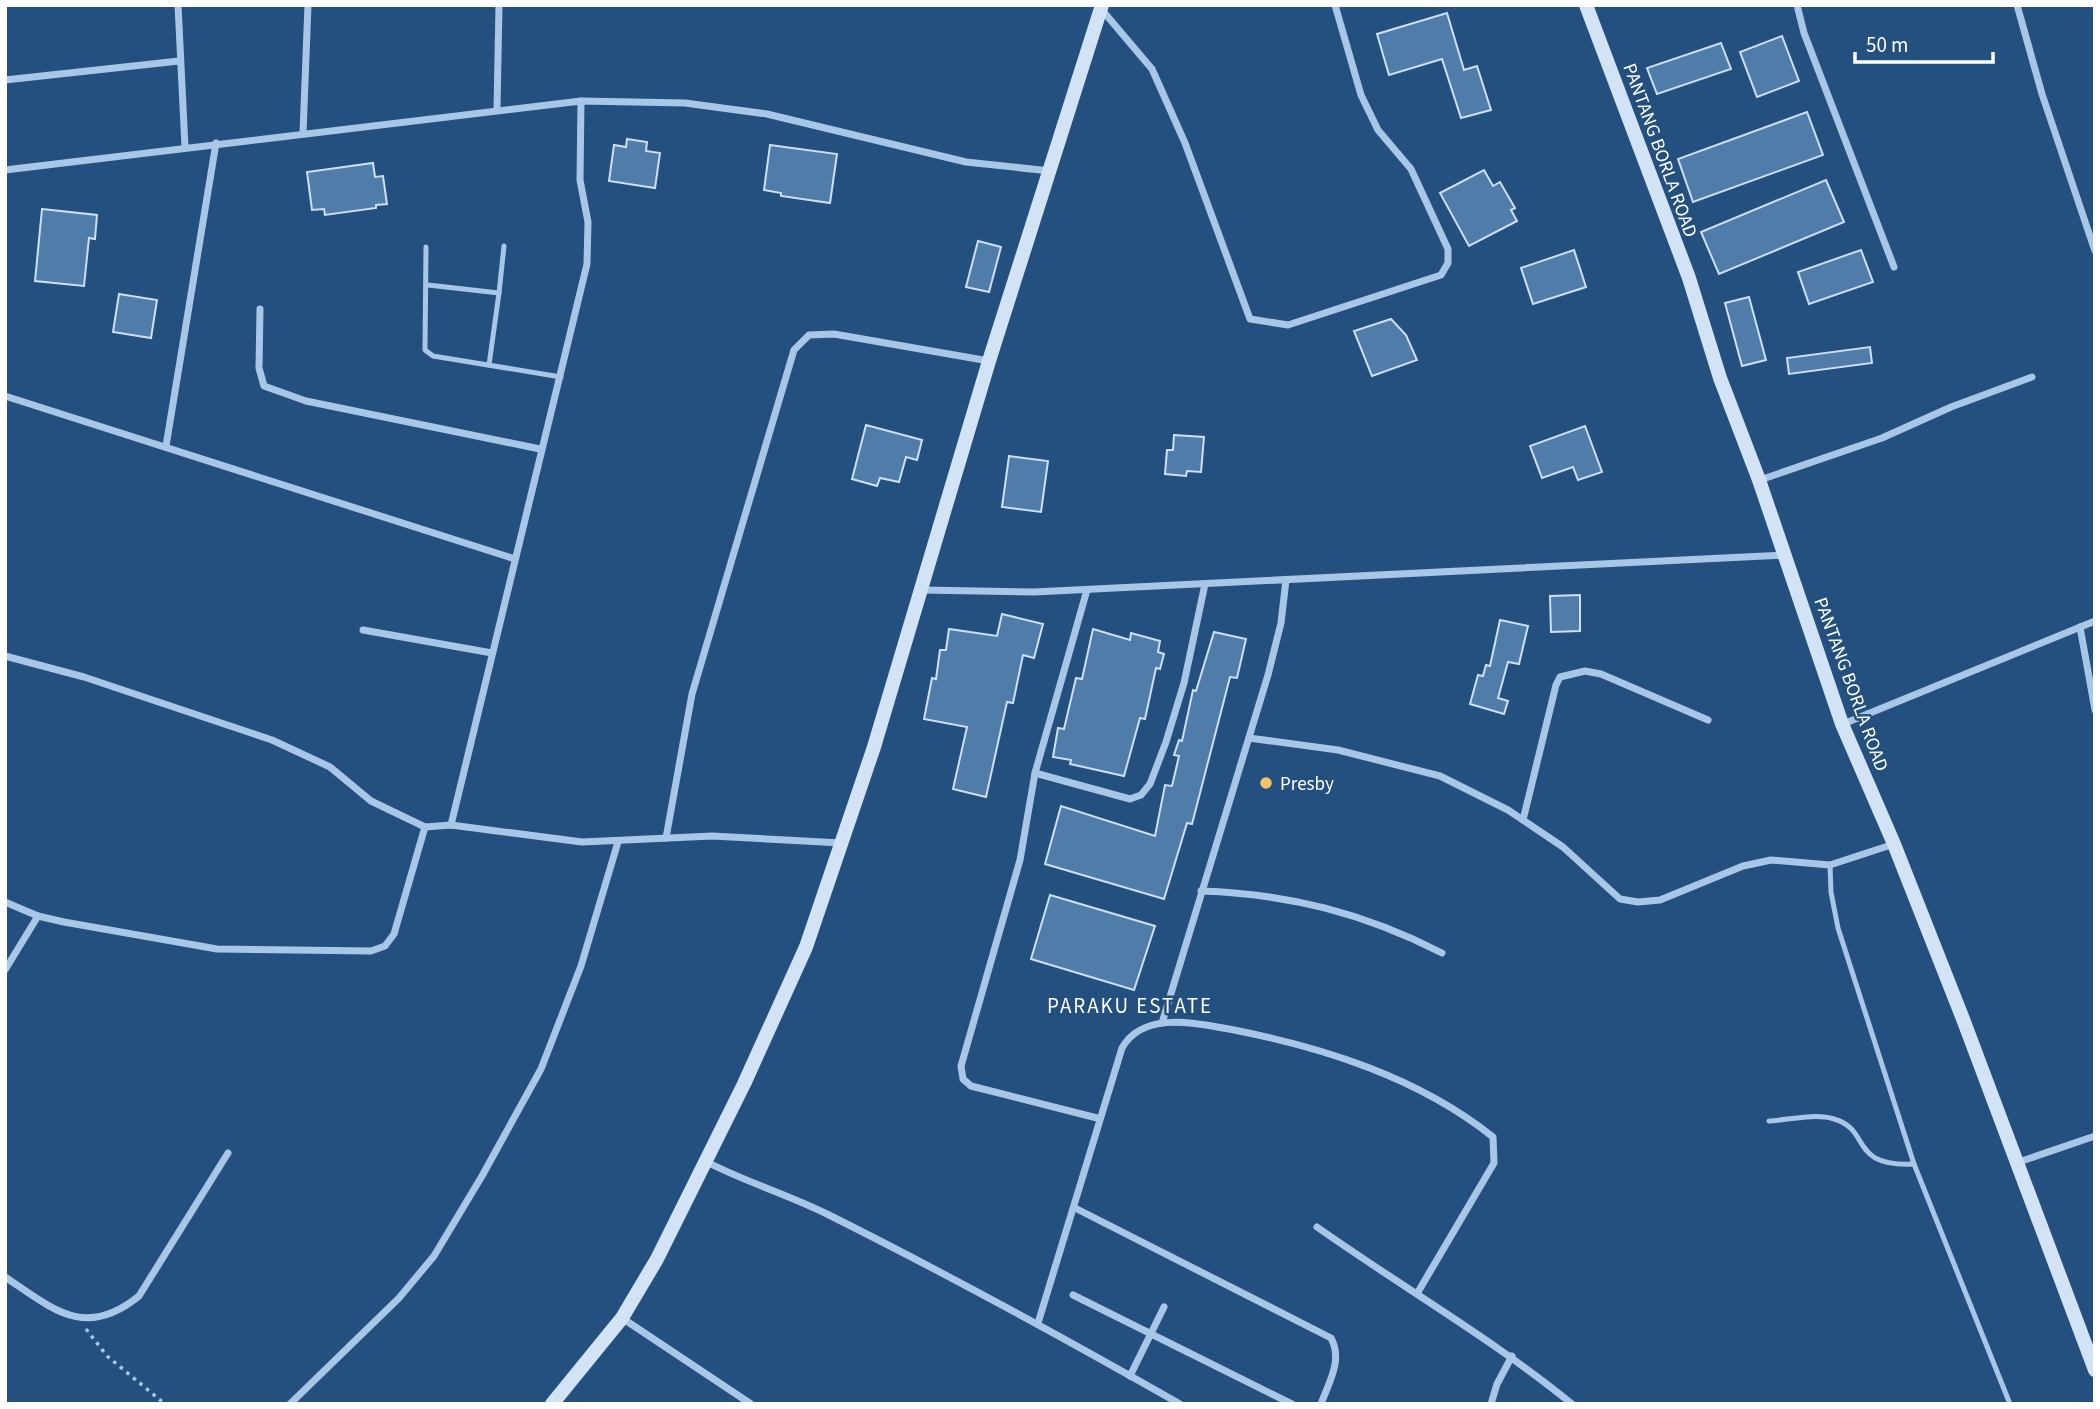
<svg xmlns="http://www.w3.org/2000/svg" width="2100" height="1409" viewBox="0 0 2100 1409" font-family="'Source Sans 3',sans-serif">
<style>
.building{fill:#507ca9;stroke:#cbe0f5;stroke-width:2}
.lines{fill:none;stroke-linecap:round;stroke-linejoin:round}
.path{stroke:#a8c7e6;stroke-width:3.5;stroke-dasharray:3.5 5;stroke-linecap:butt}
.lane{stroke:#a8c7e6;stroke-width:5}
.street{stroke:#a8c7e6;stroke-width:7}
.secondary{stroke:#d2e3f5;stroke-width:14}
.poi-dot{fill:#f2c36b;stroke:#23507e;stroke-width:2.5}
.labels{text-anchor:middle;stroke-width:5;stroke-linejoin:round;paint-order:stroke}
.street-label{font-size:19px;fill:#fff;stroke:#23507e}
.poi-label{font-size:19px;fill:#fff;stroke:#23507e;text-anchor:start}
.neighbourhood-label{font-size:21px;letter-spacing:2px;fill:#fff;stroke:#23507e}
</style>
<rect width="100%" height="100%" fill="#23507e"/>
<g class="building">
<path d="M 1447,13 L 1464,70 L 1477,66 L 1491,110 L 1461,118 L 1442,59 L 1389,75 L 1377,34 Z"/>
<path d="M 1782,36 L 1799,81 L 1757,97 L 1740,52 Z"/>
<path d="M 1721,43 L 1731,69 L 1657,94 L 1647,68 Z"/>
<path d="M 1807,112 L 1823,155 L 1693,202 L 1678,159 Z"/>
<path d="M 627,139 L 647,142 L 646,151 L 660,153 L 655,188 L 609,181 L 614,145 L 626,147 Z"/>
<path d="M 770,145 L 837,154 L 830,203 L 781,196 L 781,193 L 764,190 Z"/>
<path d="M 373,163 L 375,177 L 383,176 L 387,204 L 376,205 L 376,208 L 325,215 L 324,209 L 312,210 L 307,172 Z"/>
<path d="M 1484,170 L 1493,186 L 1500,182 L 1515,208 L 1511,210 L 1517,221 L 1469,246 L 1440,193 Z"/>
<path d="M 1826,180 L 1844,222 L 1719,274 L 1701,232 Z"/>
<path d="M 42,209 L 97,215 L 95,239 L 89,238 L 84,286 L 35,281 Z"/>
<path d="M 978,241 L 1001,247 L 989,292 L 966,287 Z"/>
<path d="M 1574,250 L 1586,287 L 1533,304 L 1521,268 Z"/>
<path d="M 1861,250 L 1873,282 L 1809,304 L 1798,272 Z"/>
<path d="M 119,294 L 157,300 L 151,338 L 113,332 Z"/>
<path d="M 1749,297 L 1766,360 L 1742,366 L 1725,303 Z"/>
<path d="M 1391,319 L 1406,335 L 1417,360 L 1372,376 L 1354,331 Z"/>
<path d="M 1870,347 L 1872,363 L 1789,374 L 1787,358 Z"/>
<path d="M 866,425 L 922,440 L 917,460 L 906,457 L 899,482 L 880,478 L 877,486 L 852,479 Z"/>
<path d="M 1585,426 L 1602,472 L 1578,480 L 1573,467 L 1542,478 L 1530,446 Z"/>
<path d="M 1174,435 L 1204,437 L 1201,472 L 1187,471 L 1186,476 L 1165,474 L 1167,450 L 1173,450 Z"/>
<path d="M 1009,456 L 1048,461 L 1041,512 L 1002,507 Z"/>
<path d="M 1580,595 L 1580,631 L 1551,632 L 1550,596 Z"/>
<path d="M 1002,614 L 1043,624 L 1034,658 L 1023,655 L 1013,703 L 1007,702 L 986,797 L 953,789 L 967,727 L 924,719 L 932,678 L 936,679 L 940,650 L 946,650 L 949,629 L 997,636 Z"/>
<path d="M 1500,620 L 1528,626 L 1519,664 L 1508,662 L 1498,698 L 1508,701 L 1504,714 L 1470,704 L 1478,675 L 1483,676 L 1486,665 L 1490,666 Z"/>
<path d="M 1093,629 L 1130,640 L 1131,633 L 1160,641 L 1158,652 L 1164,654 L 1160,669 L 1156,668 L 1145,719 L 1140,718 L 1124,776 L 1070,764 L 1071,760 L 1053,757 L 1058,728 L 1064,729 L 1076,678 L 1082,679 Z"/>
<path d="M 1214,632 L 1246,639 L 1237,678 L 1230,677 L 1192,824 L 1187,823 L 1164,899 L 1045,864 L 1061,806 L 1155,836 L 1165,785 L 1172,786 L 1179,756 L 1174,755 L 1179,740 L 1182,741 L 1193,690 L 1196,691 Z"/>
<path d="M 1050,895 L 1155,926 L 1134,990 L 1031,959 Z"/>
</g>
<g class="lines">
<path class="path" d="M 86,1329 L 107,1356 L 165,1404"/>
<g class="lane">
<path d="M 426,247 L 425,350 L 433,356 L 561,377"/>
<path d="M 428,285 L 499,293 L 489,365"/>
<path d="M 499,293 L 504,246"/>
<path d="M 1830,865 L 1831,892 L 1838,928 L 1914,1164 L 2010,1404"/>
<path d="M 1769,1121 C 1788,1120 1815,1113 1834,1119 C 1872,1130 1848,1167 1914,1164"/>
</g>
<g class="street">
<path d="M 178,5 L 185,147"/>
<path d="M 1797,5 L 1804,33 L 1894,267"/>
<path d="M 2017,5 L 2042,94 L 2095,251"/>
<path d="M 1102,10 L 1152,69 L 1185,143 L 1250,319 L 1288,325 L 1441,275 L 1448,263 L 1448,249 L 1411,169 L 1378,130 L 1361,95 L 1335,5"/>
<path d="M 5,80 L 179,61"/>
<path d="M 497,109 L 499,5"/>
<path d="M 303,133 L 308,5"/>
<path d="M 5,170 L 581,101 L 685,103 L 767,114 L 966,162 L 1050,171"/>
<path d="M 260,309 L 259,368 L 264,386 L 306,401 L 540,449"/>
<path d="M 5,396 L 515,559"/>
<path d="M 166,446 L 216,143"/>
<path d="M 1760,480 L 1882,438 L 1951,407 L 2032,377"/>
<path d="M 922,590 L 1034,592 L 1785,555"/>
<path d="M 1087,590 L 1035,773 L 1020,860 L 961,1066 L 963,1079 L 971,1086 L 1097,1118"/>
<path d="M 2080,627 L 2095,710"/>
<path d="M 363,630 L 492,653"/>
<path d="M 5,656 L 84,677 L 272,740 L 330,767 L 371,801 L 425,827 L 451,825 L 582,842 L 712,836 L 841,843"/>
<path d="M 1843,724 L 2095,621"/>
<path d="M 1249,738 L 1338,750 L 1440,776 L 1508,810 L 1563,847 L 1620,899 L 1638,902 L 1660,900 L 1743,866 L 1771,860 L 1830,865 L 1894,844"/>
<path d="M 1035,773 L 1130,799 L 1141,795 L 1150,784 L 1166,742 L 1184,683 L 1205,584"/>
<path d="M 1523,820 L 1556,685 L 1560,677 L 1585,671 L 1601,674 L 1708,720"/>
<path d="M 451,825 L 587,264 L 588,222 L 580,180 L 581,101"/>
<path d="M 666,838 L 692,694 L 794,350 L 809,335 L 834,334 L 989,361"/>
<path d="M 1201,891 C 1289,894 1364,913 1442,953"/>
<path d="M 5,902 L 38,916 L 64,922 L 217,949 L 371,951 L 385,946 L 394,934 L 425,827"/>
<path d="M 5,970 L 38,916"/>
<path d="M 1162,1023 L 1268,675 L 1281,623 L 1286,580"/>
<path d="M 705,1161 C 745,1182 787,1194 827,1214 C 947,1274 1064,1338 1180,1404"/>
<path d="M 2016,1163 L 2095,1136"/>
<path d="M 1075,1208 L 1331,1338 C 1343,1360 1329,1382 1321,1404"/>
<path d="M 1317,1227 C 1402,1287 1491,1338 1572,1404"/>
<path d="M 5,1277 C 53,1309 85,1340 139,1296 L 228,1153"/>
<path d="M 1073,1295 L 1292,1404"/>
<path d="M 622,1318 L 751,1404"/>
<path d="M 1038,1323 L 1122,1048 C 1143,1011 1194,1023 1229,1029 C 1322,1047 1418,1077 1493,1137 L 1494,1163 L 1418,1292"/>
<path d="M 1130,1376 L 1164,1307"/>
<path d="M 290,1404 L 399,1298 L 434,1256 L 482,1176 L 541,1069 L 581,966 L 618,842"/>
<path d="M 1491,1404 L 1497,1384 L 1512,1356"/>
</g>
<g class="secondary">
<path d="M 1586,5 L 1689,278 L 1720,378 L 1759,480 L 1842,724 L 1894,844 L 1963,1019 L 2095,1370"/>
<path d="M 552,1404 L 622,1318 L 657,1259 L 744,1084 L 806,947 L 874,747 L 989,361 L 1102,5"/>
</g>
</g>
<circle class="poi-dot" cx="1266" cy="783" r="7"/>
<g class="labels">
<g class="street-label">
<text transform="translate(1661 150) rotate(70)" y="7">PANTANG BORLA ROAD</text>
<text transform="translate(1852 684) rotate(70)" y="7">PANTANG BORLA ROAD</text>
</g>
<g class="poi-label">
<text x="1280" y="790">Presby</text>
</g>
<g class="neighbourhood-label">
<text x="1130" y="1013">PARAKU ESTATE</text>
</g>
</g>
<rect width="2100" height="1409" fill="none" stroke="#ffffff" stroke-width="14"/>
<path d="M1855 52v10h138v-10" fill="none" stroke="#ffffff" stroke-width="3.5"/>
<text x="1866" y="52" font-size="21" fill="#ffffff" stroke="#23507e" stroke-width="5" paint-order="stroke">50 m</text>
</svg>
